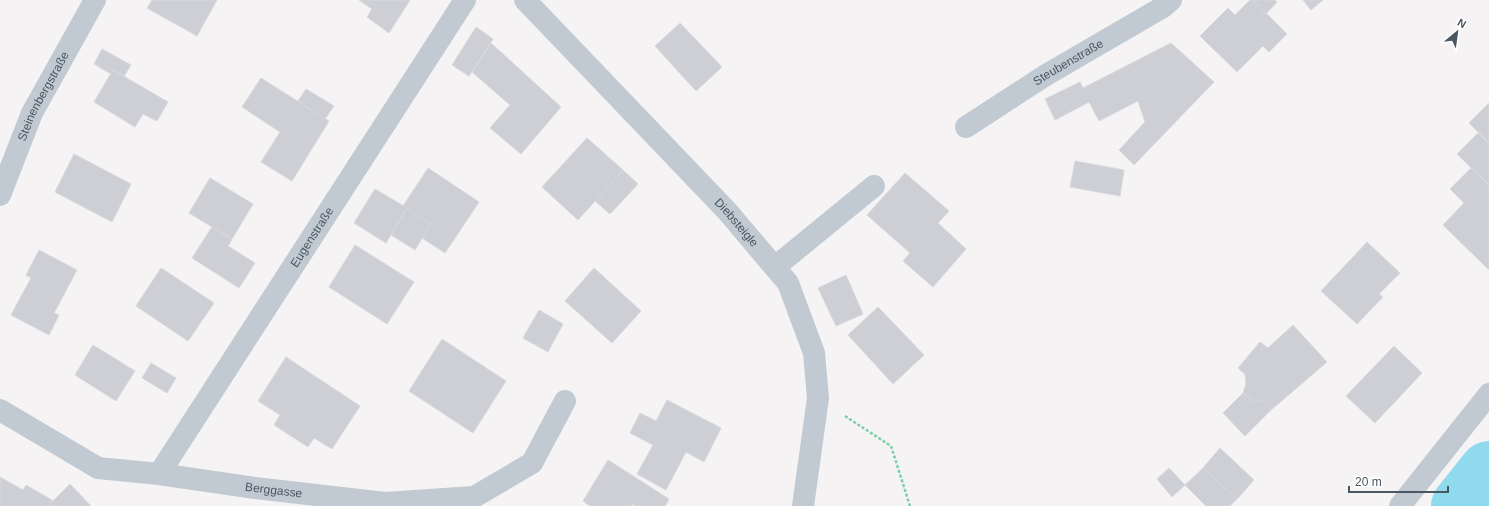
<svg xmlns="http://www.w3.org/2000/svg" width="1489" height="506" viewBox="0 0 1489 506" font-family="Arial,sans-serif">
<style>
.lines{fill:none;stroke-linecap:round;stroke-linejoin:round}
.river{stroke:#90daee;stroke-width:60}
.building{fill:#cdcfd5;stroke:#d7d9de}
.path{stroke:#7ad0a6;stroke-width:2.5;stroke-dasharray:3 2;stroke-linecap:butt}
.minor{stroke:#c1cad2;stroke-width:22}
.labels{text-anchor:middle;stroke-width:3.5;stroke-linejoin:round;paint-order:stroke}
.street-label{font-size:12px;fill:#4a5661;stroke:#fff}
</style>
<rect width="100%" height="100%" fill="#f5f3f3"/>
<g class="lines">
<path class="river" d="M 1461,506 L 1489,471"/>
</g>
<g class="building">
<path d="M 152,0 L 217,0 L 197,36 L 147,8 Z"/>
<path d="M 359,0 L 410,0 L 389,33 L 367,17 L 372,9 Z"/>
<path d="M 1250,0 L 1253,0 L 1287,34 L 1269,52 L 1263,46 L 1237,72 L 1200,36 L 1228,8 L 1235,15 Z"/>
<path d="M 1253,0 L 1275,0 L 1277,2 L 1266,14 Z"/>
<path d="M 1303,0 L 1323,0 L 1311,10 Z"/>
<path d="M 680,23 L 722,67 L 696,91 L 655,46 Z"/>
<path d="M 476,27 L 493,39 L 469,76 L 452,65 Z"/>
<path d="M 491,43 L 561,107 L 521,154 L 490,128 L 510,105 L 472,72 Z"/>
<path d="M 1171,43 L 1214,82 L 1134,165 L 1119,150 L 1145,122 L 1138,101 L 1099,121 L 1089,102 L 1055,120 L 1045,99 L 1080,82 L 1083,88 Z"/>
<path d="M 102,49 L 131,65 L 124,76 L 113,70 L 111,74 L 94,64 Z"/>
<path d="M 113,70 L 168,102 L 157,121 L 143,114 L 135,127 L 94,102 Z"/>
<path d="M 261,78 L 329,121 L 292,181 L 261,162 L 280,132 L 242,107 Z"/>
<path d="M 306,89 L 334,106 L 325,119 L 298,101 Z"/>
<path d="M 1489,103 L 1489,143 L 1469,123 Z"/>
<path d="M 1478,133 L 1489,144 L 1489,185 L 1457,154 Z"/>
<path d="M 587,138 L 623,170 L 578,220 L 542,187 Z"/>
<path d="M 74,154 L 131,184 L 112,222 L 55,192 Z"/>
<path d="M 1075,161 L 1124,170 L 1120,196 L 1070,187 Z"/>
<path d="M 428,168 L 479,202 L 445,253 L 422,238 L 431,224 L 403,206 Z"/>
<path d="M 1471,168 L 1489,186 L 1489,228 L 1450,189 Z"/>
<path d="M 623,170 L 638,184 L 610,214 L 595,201 Z"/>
<path d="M 905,173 L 949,211 L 938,223 L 966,249 L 933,287 L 903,261 L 910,253 L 867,215 Z"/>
<path d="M 210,178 L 253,204 L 232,239 L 189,213 Z"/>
<path d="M 375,189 L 407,208 L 386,243 L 354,223 Z"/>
<path d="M 1464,203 L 1489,228 L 1489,270 L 1443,225 Z"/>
<path d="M 407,208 L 431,224 L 415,250 L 391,235 Z"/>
<path d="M 212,227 L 232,239 L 228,246 L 255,263 L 239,288 L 192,258 Z"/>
<path d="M 1367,242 L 1400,273 L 1379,294 L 1383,297 L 1357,324 L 1321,291 Z"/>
<path d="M 355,245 L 414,282 L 387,324 L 329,287 Z"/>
<path d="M 39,250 L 77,270 L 54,313 L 59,315 L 49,335 L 11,315 L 31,278 L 26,275 Z"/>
<path d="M 161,268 L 214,303 L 188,341 L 136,306 Z"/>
<path d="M 594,268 L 641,311 L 612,343 L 565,301 Z"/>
<path d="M 846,275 L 863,314 L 836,326 L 818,288 Z"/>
<path d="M 878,307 L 924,355 L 893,384 L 848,335 Z"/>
<path d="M 539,310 L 563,324 L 548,352 L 523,338 Z"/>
<path d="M 1293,325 L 1327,362 L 1271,410 L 1261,400 L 1254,402 L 1243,393 L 1246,384 L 1245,374 L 1238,368 L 1260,342 L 1268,348 Z"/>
<path d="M 442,339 L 506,381 L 473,433 L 409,391 Z"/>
<path d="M 93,345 L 135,371 L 116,401 L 75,375 Z"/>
<path d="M 1394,346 L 1422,373 L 1375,423 L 1346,396 Z"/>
<path d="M 286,357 L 360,406 L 332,449 L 314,438 L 308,447 L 274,425 L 280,415 L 258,401 Z"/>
<path d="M 151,363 L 176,378 L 167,393 L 142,378 Z"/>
<path d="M 1243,393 L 1254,402 L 1261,400 L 1271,410 L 1245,436 L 1223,413 Z"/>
<path d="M 667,400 L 721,428 L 704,462 L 686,452 L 666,490 L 637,474 L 653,445 L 630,433 L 640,413 L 656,421 Z"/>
<path d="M 1220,448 L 1254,480 L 1237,499 L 1203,468 Z"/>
<path d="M 608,460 L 669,499 L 665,506 L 634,506 L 632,504 L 631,506 L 590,506 L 583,501 Z"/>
<path d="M 1169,468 L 1185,485 L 1172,497 L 1157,479 Z"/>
<path d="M 1203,468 L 1237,499 L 1230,506 L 1206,506 L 1185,485 Z"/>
<path d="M 0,477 L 23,490 L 26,485 L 52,500 L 48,506 L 0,506 Z"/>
<path d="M 70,484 L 91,506 L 48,506 L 52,500 L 51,503 Z"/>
</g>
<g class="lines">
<path class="path" d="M 845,416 L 891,446 L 910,506"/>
<g class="minor">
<path id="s1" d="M 525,0 L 727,211 L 788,283 L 814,353 L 818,398 L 803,506"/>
<path id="s2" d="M 966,127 L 1046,75 L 1163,7 L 1171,0"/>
<path id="s3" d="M 0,195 L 32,113 L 95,0"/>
<path d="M 775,267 L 874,186"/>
<path id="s4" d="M 0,410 L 98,468 L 159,474 L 255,488 L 385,503 L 474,497 L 532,463 L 565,401"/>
<path id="s5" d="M 159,474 L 465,0"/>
<path d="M 1400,506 L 1489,394"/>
</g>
</g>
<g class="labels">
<g class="street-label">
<text dy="4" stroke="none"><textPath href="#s2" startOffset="121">Steubenstraße</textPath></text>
<text dy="4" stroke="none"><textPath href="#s3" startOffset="108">Steinenbergstraße</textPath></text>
<text dy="4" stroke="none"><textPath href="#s1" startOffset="307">Diebsteigle</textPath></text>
<text dy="4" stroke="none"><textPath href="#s5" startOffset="282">Eugenstraße</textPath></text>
<text dy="4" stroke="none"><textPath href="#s4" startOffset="291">Berggasse</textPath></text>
</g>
</g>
<g transform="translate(1457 32) rotate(29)" stroke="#ffffff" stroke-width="3" paint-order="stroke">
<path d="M0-3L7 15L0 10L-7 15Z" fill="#4a5661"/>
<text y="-6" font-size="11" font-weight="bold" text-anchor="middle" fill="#4a5661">N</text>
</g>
<path d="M1349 486v6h99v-6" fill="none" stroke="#4a5661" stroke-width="2"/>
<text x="1355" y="486" font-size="12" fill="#4a5661" stroke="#ffffff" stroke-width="3" paint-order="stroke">20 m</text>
</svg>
